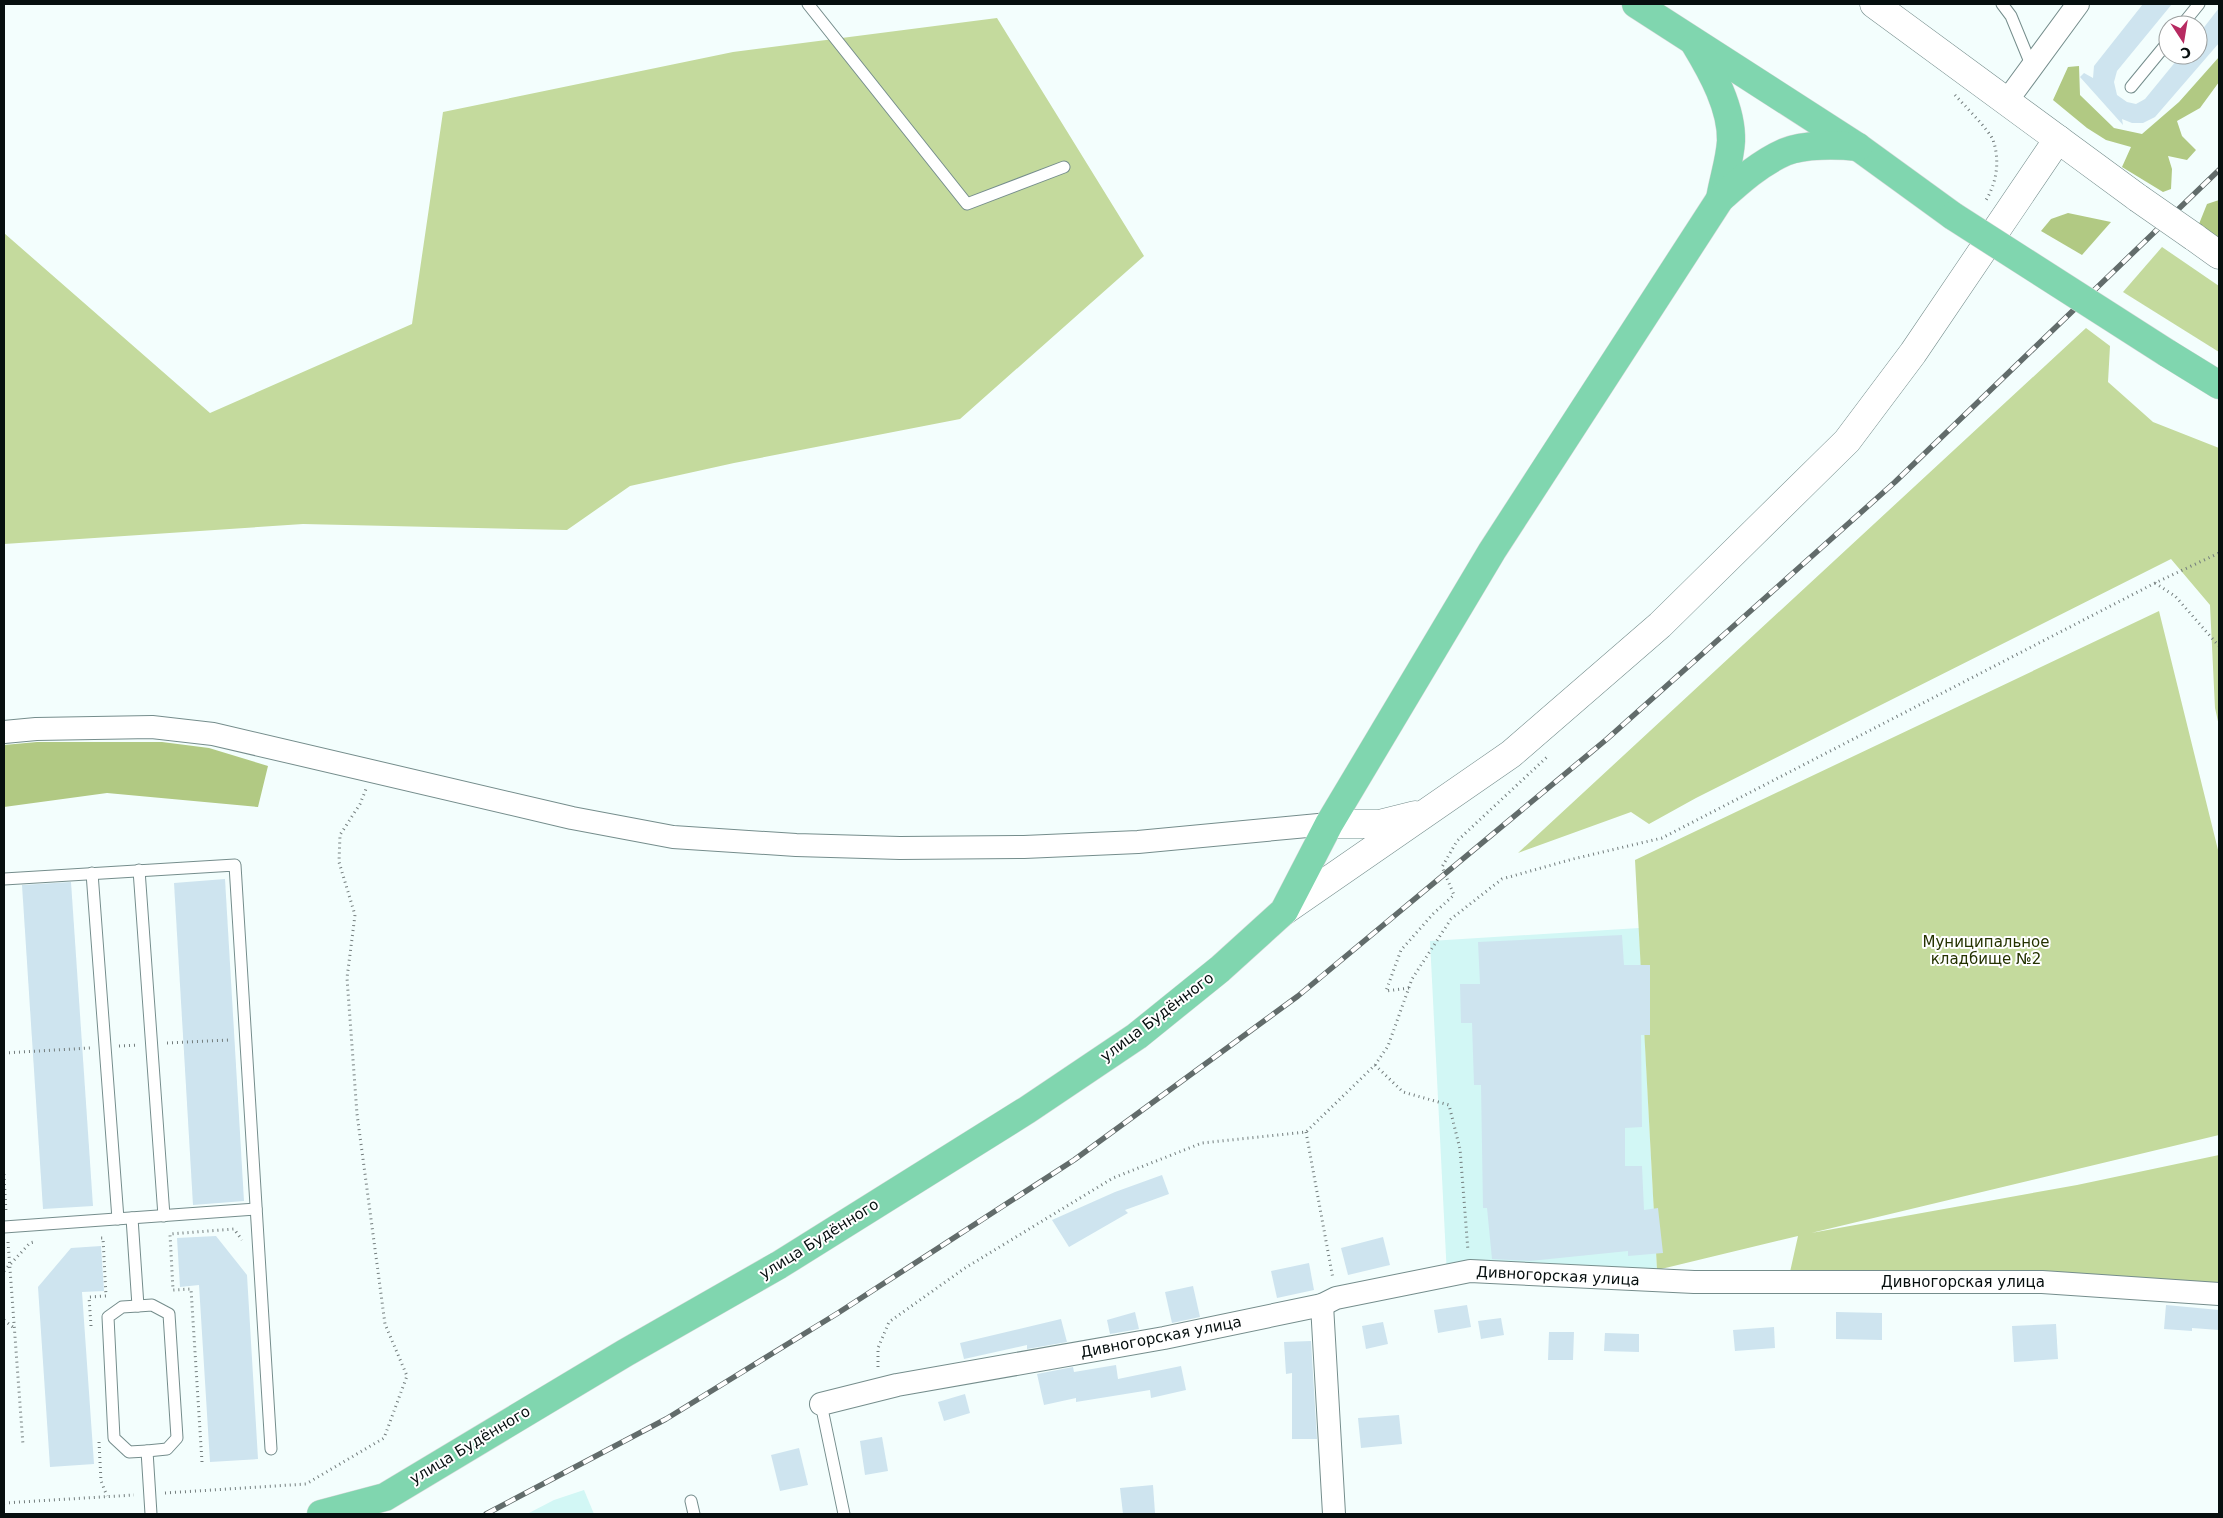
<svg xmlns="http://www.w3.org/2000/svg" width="2223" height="1518" viewBox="0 0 2223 1518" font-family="'DejaVu Sans',sans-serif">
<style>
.built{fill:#d2f7f5}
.green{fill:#c4da9d}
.forest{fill:#b1c983}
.building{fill:#cee4ef}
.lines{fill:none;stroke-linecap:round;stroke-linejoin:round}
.lane-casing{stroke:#758d8c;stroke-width:13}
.street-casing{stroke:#758d8c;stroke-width:24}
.secondary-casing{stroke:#758d8c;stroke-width:29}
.primary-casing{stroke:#d7d9d9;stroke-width:29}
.path{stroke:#737d7d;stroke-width:3;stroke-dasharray:1 4;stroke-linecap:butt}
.lane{stroke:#fff;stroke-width:11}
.street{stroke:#fff;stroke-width:22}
.secondary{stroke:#fff;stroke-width:28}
.primary{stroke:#80d6af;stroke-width:28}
.rail-casing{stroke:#626c6b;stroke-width:5.5}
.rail{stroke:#fff;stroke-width:4;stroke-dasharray:11;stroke-linecap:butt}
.secondary-bridge-casing{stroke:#758d8c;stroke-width:29;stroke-linecap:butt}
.primary-bridge-casing{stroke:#d7d9d9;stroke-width:29;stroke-linecap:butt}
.secondary-bridge{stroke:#fff;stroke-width:28}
.primary-bridge{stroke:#80d6af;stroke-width:28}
.labels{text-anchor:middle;stroke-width:4;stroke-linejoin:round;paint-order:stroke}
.park-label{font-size:15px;fill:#243200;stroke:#fff}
.street-label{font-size:15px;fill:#060f0f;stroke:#fff}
</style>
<rect width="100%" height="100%" fill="#f3fefd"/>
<g class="built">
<path d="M 1639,928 L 1657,1270 L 1447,1276 L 1430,941 Z"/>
<path d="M 584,1490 L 594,1514 L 527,1514 L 554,1500 Z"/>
</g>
<g class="green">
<path d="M 997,18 L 1144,256 L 960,419 L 734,463 L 630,486 L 567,530 L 303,524 L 4,544 L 4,233 L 210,413 L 412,324 L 443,112 L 733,52 Z"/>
<path d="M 2162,247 L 2219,286 L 2219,352 L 2123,292 Z"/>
<path d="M 2086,328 L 2110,346 L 2108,382 L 2153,422 L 2219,448 L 2219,726 L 2215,708 L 2210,605 L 2171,559 L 1696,798 L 1649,824 L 1631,812 L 1518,853 Z"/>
<path d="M 2159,611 L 2219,854 L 2219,1135 L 1811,1233 L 2077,1185 L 2219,1155 L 2219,1284 L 1790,1272 L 1798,1236 L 1657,1270 L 1635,860 Z"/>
</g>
<g class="forest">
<path d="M 2219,57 L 2219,82 L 2200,108 L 2177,121 L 2182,136 L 2196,150 L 2187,160 L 2168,156 L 2172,169 L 2171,189 L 2163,192 L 2122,167 L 2131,147 L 2106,140 L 2087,128 L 2053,100 L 2068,67 L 2079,66 L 2080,95 L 2114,128 L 2142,134 L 2179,102 Z"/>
<path d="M 2219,200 L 2219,239 L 2207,236 L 2199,224 L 2207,204 Z"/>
<path d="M 2068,213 L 2111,222 L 2082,255 L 2041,231 L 2051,219 Z"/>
<path d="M 37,742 L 162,742 L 209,748 L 268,766 L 258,807 L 107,793 L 4,807 L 4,745 Z"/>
</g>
<g class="building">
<path d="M 2143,4 L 2172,4 L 2117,71 L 2114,82 L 2117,95 L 2127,102 L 2136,104 L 2145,99 L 2181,55 L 2198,55 L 2198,35 L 2219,8 L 2219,43 L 2155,117 L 2143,123 L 2132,123 L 2122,119 L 2123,125 L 2080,77 L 2084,73 L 2093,78 L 2094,66 Z"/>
<path d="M 225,879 L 244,1201 L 193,1205 L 174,883 Z"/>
<path d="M 71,882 L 93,1206 L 43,1209 L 22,885 Z"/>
<path d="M 1622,935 L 1624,965 L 1650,965 L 1650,1035 L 1641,1035 L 1642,1127 L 1625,1128 L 1625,1166 L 1642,1166 L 1644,1210 L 1658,1208 L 1663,1253 L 1628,1256 L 1628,1251 L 1530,1261 L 1492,1259 L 1487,1208 L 1483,1208 L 1481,1085 L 1474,1085 L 1472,1023 L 1461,1023 L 1460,984 L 1480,984 L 1478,942 Z"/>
<path d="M 1162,1175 L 1169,1194 L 1125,1210 L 1128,1213 L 1069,1247 L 1052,1220 L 1115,1192 Z"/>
<path d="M 216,1236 L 247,1275 L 258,1459 L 210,1462 L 199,1285 L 180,1287 L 177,1238 Z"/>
<path d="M 1383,1237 L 1390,1265 L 1348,1275 L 1341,1248 Z"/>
<path d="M 101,1246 L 104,1291 L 82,1292 L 94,1464 L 50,1467 L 38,1287 L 71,1248 Z"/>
<path d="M 1309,1263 L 1314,1290 L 1277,1298 L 1271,1271 Z"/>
<path d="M 1193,1286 L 1200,1317 L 1172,1323 L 1165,1292 Z"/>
<path d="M 1467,1305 L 1471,1327 L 1438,1333 L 1434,1310 Z"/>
<path d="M 2166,1305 L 2219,1310 L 2219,1330 L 2192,1328 L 2192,1331 L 2164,1329 Z"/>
<path d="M 1135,1312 L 1139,1329 L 1110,1334 L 1107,1320 Z"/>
<path d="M 1836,1312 L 1882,1313 L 1882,1340 L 1836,1339 Z"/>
<path d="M 1501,1318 L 1504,1335 L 1481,1339 L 1478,1321 Z"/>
<path d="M 1061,1319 L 1067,1342 L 1027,1349 L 1027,1345 L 964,1359 L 960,1343 Z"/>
<path d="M 1383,1322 L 1388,1344 L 1366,1349 L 1362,1326 Z"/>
<path d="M 2056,1324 L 2058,1359 L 2014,1362 L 2012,1326 Z"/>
<path d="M 1774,1327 L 1775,1348 L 1735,1351 L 1733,1330 Z"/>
<path d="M 1549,1332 L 1574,1332 L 1573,1360 L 1548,1360 Z"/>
<path d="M 1605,1333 L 1639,1334 L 1639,1352 L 1604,1351 Z"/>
<path d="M 1311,1341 L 1317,1439 L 1292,1439 L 1292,1373 L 1286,1374 L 1284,1342 Z"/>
<path d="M 1116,1365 L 1118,1379 L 1181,1366 L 1186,1390 L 1151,1398 L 1150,1390 L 1076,1402 L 1076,1398 L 1044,1405 L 1037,1374 L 1073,1367 L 1074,1372 Z"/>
<path d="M 965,1394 L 970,1413 L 944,1421 L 938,1402 Z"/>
<path d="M 1399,1415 L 1402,1444 L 1361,1448 L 1358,1418 Z"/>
<path d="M 882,1437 L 888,1471 L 865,1475 L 860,1441 Z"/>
<path d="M 799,1448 L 808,1485 L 780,1491 L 771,1455 Z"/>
<path d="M 1153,1485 L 1155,1513 L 1123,1514 L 1120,1488 Z"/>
</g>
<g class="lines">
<g class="lane-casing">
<g id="lane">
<path d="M 808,4 L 967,204 L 1064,167"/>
<path d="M 2002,4 L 2011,16 L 2032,67"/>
<path d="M 2182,25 L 2199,4"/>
<path d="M 2131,87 L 2168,42"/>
<path d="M 139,870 L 164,1216"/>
<path d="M 92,873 L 118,1219"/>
<path d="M 4,879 L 235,865 L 271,1449"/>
<path d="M 132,1218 L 138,1306 L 152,1305 L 169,1314 L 177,1438 L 167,1449 L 147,1451 L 151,1514"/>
<path d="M 4,1227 L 256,1209"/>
<path d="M 138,1306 L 122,1307 L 108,1317 L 114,1438 L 129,1452 L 147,1451"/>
<path d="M 821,1404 L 844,1514"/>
<path d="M 691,1501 L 694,1514"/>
</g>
</g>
<g class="street-casing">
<g id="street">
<path d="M 2006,102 L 2078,4"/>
<path d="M 4,732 L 36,729 L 152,727 L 213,734 L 572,818 L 673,837 L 796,845 L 900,848 L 1024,847 L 1138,842 L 1329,824"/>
<path d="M 1322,1305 L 1334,1514"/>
<path d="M 821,1404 L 897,1385 L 1164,1338 L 1322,1305 L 1336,1298 L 1470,1271 L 1694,1282 L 2042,1282 L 2219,1294"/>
</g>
</g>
<g class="secondary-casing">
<g id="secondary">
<path d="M 1874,4 L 2138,198"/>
<path d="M 2194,237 L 2219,255"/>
<path d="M 1329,824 L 1379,824 L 1415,815"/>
<path d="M 1284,911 L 1511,754 L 1660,625 L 1847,441 L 1913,353 L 2058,139"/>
</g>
</g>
<g class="primary-casing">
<g id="primary">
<path d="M 1636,4 L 1858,147 L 1953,216"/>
<path d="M 1695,44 C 1712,72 1732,108 1731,141 C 1730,160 1723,180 1720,199"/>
<path d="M 2167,353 L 2219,385"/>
<path d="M 321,1514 L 385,1497 L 625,1353 L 779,1265 L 1027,1110 L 1137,1036 L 1220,969 L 1284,911 L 1329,824 L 1492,551 L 1720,199 C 1740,181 1760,163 1785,152 C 1804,144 1838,145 1858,147"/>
</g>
</g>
<g class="path">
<path d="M 1955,95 C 1963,104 1989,130 1993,140 C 2000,160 1997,182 1986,200"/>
<path d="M 2155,583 L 2175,596 L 2219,646"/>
<path d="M 1409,988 L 1386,991 L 1401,950 L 1433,914 L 1454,895 L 1442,867 L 1457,841 L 1547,757"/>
<path d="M 167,1043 L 230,1040"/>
<path d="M 119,1046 L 138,1045"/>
<path d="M 4,1053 L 90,1048"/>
<path d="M 1375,1065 L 1403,1092 L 1449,1105 L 1460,1149 L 1468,1251"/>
<path d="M 1306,1132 L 1333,1279"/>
<path d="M 4,1174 L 6,1213"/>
<path d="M 8,1242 L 23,1445"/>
<path d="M 4,1271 L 30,1243 L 34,1242"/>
<path d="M 4,1320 L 14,1328"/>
<path d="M 91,1326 L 89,1297 L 106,1296 L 103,1238 L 100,1238"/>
<path d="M 878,1367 L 878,1348 L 889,1322 L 965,1268 L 1113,1178 L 1202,1143 L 1306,1132 L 1375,1065 L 1388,1046 L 1412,979 L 1451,919 L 1502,879 L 1573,859 L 1662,838 L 2155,583 L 2219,553"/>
<path d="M 99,1442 L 101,1481 L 107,1496"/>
<path d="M 202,1462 L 191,1289 L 173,1290 L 170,1234 L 234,1229 L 242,1240"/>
<path d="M 165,1493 L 306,1484 L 384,1438 L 407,1376 L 385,1324 L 357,1114 L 347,978 L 355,915 L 339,862 L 340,835 L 360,804 L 366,789"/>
<path d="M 4,1503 L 134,1495"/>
</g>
<use href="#lane" class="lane"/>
<use href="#street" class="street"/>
<use href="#secondary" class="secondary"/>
<use href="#primary" class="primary"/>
<g class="rail-casing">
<path id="rail" d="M 486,1514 L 666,1419 L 838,1313 L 1074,1160 L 1298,996 L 1607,739 L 1895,482 L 2219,170"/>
</g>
<use href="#rail" class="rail"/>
<g class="secondary-bridge-casing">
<path id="secondary-bridge" d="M 2138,198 L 2194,237"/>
</g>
<g class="primary-bridge-casing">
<path id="primary-bridge" d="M 1953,216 L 2167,353"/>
</g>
<use href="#secondary-bridge" class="secondary-bridge"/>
<use href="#primary-bridge" class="primary-bridge"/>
</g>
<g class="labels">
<g class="park-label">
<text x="1986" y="947">Муниципальное<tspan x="1986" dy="17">кладбище №2</tspan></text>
</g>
<g class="street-label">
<text transform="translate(1157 1017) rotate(-37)" y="5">улица Будённого</text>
<text transform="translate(819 1239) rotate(-32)" y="5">улица Будённого</text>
<text transform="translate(1558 1276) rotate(3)" y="5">Дивногорская улица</text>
<text x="1963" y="1287">Дивногорская улица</text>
<text transform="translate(1161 1337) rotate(-11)" y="5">Дивногорская улица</text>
<text transform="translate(470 1445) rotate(-31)" y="5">улица Будённого</text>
</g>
</g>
<rect width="2223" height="1518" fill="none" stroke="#060f0f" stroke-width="10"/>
<g transform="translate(2183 40) rotate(168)"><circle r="24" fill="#ffffff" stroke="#9b9f9f"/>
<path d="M0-4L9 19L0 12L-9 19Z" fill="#b72a61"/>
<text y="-8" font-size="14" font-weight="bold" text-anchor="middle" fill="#060f0f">С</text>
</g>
</svg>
